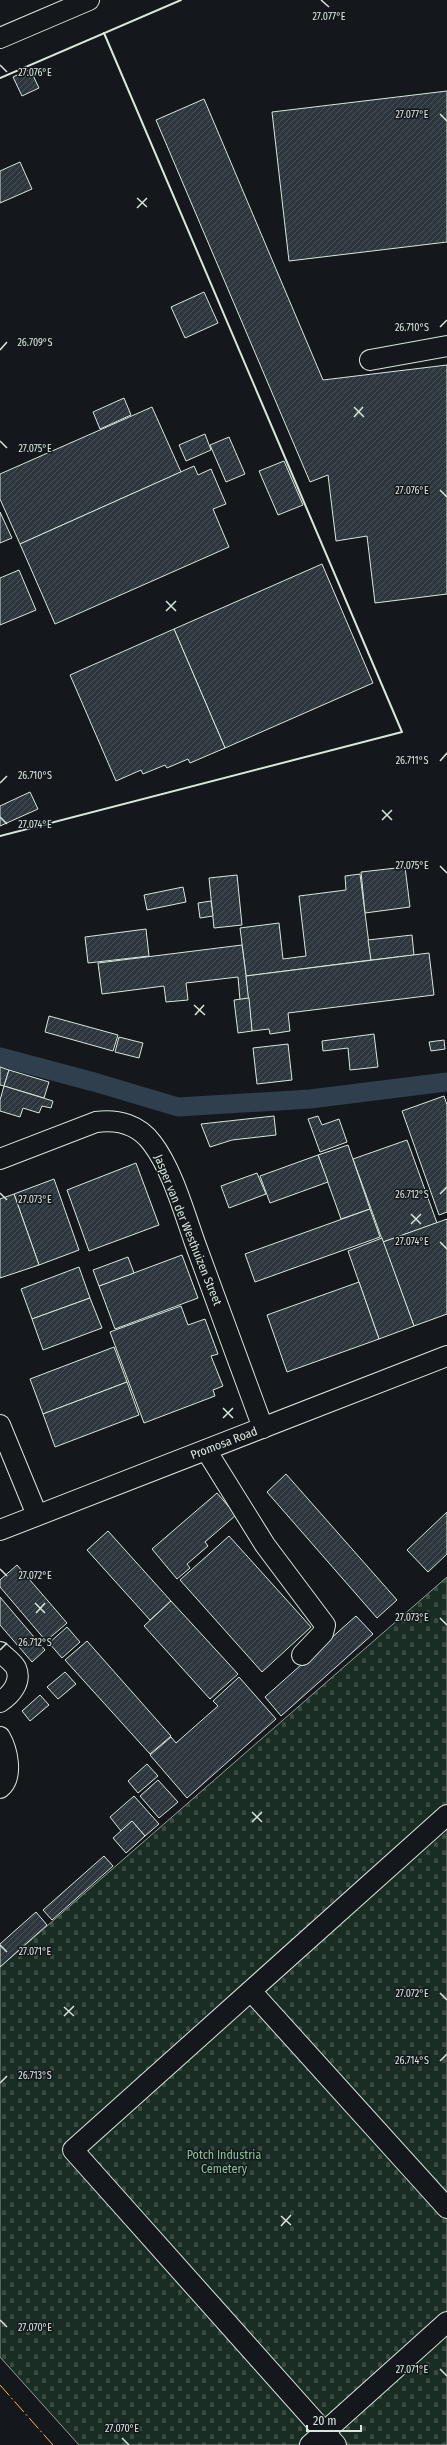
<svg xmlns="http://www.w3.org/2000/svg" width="447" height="2445" viewBox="0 0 447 2445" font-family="'Fira Sans Condensed',sans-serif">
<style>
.cemetery{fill:url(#cemetery-stones);stroke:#939e99}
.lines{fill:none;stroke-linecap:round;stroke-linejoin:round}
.canal{stroke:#2f3f4d;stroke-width:19}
.building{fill:url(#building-hatch);stroke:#d8e6dc}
.minor-casing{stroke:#d8e6dc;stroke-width:22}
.minor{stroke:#14181c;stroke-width:20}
.wall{stroke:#d8e6dc;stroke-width:2}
.power{stroke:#ffb74d;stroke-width:1;stroke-dasharray:14 3 2 3;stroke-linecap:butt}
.ticks{fill:none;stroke:#d8e6dc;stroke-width:1.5}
.labels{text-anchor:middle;stroke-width:3;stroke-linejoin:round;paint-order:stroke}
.street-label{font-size:12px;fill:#d8e6dc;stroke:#14181c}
.park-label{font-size:12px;fill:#8ac095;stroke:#14181c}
.ticks-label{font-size:10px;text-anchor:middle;fill:#d8e6dc;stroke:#14181c;stroke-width:3;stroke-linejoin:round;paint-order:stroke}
</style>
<defs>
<pattern id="cemetery-stones" width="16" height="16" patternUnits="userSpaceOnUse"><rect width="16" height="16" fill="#1a2d24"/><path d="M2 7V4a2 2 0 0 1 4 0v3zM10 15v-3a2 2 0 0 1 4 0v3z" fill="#3b4b43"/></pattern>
<pattern id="building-hatch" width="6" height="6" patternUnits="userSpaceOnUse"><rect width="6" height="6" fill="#2c363c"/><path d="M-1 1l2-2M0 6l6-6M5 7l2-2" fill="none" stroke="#4a5358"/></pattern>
</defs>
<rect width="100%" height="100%" fill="#14181c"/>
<path class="cemetery" d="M 447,1577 L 447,2445 L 79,2445 L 0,2357 L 0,1967 Z"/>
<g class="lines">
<path class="canal" d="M 0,1057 L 94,1082 L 178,1107 L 310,1099 L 447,1082"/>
</g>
<g class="building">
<path d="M 30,69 L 39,88 L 22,96 L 13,77 Z"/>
<path d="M 447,91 L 447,242 L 289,261 L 272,112 Z"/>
<path d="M 204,99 L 323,380 L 447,365 L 447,594 L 375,603 L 367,536 L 336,541 L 328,475 L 310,482 L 156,120 Z"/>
<path d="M 20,162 L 32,189 L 0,203 L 0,171 Z"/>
<path d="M 204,292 L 218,323 L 185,338 L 171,307 Z"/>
<path d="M 124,398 L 131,415 L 100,429 L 93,412 Z"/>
<path d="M 152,407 L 181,472 L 20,544 L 0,499 L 0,474 Z"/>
<path d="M 205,434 L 211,450 L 186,461 L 179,445 Z"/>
<path d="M 229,437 L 245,474 L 226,482 L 210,445 Z"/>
<path d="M 284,461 L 303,505 L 278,515 L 259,471 Z"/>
<path d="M 194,466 L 198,475 L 211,469 L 226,504 L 213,509 L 229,547 L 55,624 L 20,544 Z"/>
<path d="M 0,512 L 12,538 L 0,543 Z"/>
<path d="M 322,564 L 373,683 L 225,748 L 174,629 Z"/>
<path d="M 19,570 L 36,610 L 0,625 L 0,578 Z"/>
<path d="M 174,629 L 225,748 L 190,763 L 188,759 L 167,768 L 165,765 L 143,774 L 141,770 L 116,781 L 70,675 Z"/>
<path d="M 30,792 L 38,809 L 0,826 L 0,806 Z"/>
<path d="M 405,867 L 410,907 L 365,913 L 361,872 Z"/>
<path d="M 360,874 L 371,960 L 246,976 L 240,928 L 279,923 L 283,959 L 306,956 L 299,896 L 346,890 L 345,876 Z"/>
<path d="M 237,875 L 242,925 L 214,928 L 209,878 Z"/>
<path d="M 183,887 L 186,902 L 147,910 L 144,895 Z"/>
<path d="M 211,901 L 213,916 L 200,918 L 198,903 Z"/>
<path d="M 146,929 L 149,956 L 88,963 L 85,937 Z"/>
<path d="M 412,935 L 414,955 L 371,960 L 368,940 Z"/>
<path d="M 242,945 L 249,998 L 240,1000 L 238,977 L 186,983 L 188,1000 L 166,1002 L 164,986 L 102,994 L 98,963 Z"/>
<path d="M 429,953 L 434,995 L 288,1013 L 290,1031 L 270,1034 L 269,1029 L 252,1031 L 246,976 Z"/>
<path d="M 249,998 L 252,1031 L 238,1033 L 234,1000 Z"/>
<path d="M 49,1016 L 118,1035 L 113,1051 L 45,1032 Z"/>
<path d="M 374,1034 L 378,1067 L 350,1070 L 348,1048 L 323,1051 L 322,1041 Z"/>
<path d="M 119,1037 L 143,1043 L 139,1058 L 115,1052 Z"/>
<path d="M 444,1040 L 445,1049 L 431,1051 L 429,1042 Z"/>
<path d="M 288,1044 L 292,1080 L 257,1084 L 253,1048 Z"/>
<path d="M 0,1067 L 9,1070 L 4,1086 L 0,1085 Z"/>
<path d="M 9,1070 L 49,1082 L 44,1098 L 4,1086 Z"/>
<path d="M 4,1086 L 53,1101 L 51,1108 L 42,1106 L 39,1113 L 23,1108 L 20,1117 L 0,1111 L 0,1100 Z"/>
<path d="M 444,1096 L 447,1105 L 447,1212 L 439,1215 L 402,1111 Z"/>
<path d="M 274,1116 L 276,1135 L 232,1140 L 210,1147 L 201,1124 Z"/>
<path d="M 318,1116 L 322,1125 L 339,1119 L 347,1142 L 320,1152 L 308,1119 Z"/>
<path d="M 407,1140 L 437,1223 L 383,1242 L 353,1159 Z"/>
<path d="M 348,1145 L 370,1209 L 341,1219 L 318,1155 Z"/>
<path d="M 318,1155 L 328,1182 L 270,1203 L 260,1176 Z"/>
<path d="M 136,1163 L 159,1225 L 89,1251 L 67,1190 Z"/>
<path d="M 257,1173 L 266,1194 L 229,1208 L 221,1186 Z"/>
<path d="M 54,1179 L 79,1250 L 39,1265 L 14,1194 Z"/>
<path d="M 14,1194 L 39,1265 L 0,1278 L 0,1199 Z"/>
<path d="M 370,1209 L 380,1237 L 255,1282 L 245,1254 Z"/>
<path d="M 447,1219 L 447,1314 L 414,1326 L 383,1242 Z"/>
<path d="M 382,1238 L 414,1326 L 379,1339 L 348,1251 Z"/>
<path d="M 182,1255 L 198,1298 L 115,1329 L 99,1286 Z"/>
<path d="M 128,1257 L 134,1273 L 99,1286 L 93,1270 Z"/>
<path d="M 79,1267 L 90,1298 L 32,1319 L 21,1289 Z"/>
<path d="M 359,1282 L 379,1339 L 287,1372 L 267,1315 Z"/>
<path d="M 90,1298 L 102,1328 L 43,1350 L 32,1319 Z"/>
<path d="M 181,1306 L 188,1325 L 205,1319 L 218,1354 L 211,1356 L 223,1386 L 213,1390 L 215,1396 L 144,1423 L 110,1332 Z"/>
<path d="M 114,1347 L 127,1382 L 43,1414 L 30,1379 Z"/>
<path d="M 127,1382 L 139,1415 L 55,1447 L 43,1414 Z"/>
<path d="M 286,1474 L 397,1600 L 377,1618 L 267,1492 Z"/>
<path d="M 217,1493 L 236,1515 L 205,1542 L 208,1546 L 187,1564 L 190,1568 L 177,1579 L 152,1549 Z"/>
<path d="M 447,1512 L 447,1554 L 428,1572 L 407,1550 Z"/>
<path d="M 108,1531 L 171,1601 L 150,1620 L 87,1550 Z"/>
<path d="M 229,1536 L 311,1627 L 262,1672 L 180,1580 Z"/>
<path d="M 17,1565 L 67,1623 L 46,1641 L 0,1587 L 0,1580 Z"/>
<path d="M 0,1597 L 45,1650 L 32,1662 L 0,1625 Z"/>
<path d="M 171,1601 L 238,1674 L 210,1699 L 144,1626 Z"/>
<path d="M 356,1616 L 373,1634 L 281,1716 L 265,1697 Z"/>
<path d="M 67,1627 L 80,1642 L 62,1658 L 49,1643 Z"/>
<path d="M 87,1641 L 171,1736 L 150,1754 L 65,1660 Z"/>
<path d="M 65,1672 L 76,1684 L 58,1699 L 47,1687 Z"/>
<path d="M 239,1677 L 276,1719 L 187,1798 L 150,1755 L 171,1737 L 176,1743 L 218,1706 L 213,1701 Z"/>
<path d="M 40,1695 L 49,1705 L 30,1721 L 22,1711 Z"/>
<path d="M 147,1764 L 158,1776 L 138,1793 L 128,1781 Z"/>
<path d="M 158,1780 L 178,1802 L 159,1818 L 140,1796 Z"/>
<path d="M 134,1796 L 159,1824 L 145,1836 L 132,1821 L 121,1831 L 110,1817 Z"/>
<path d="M 132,1821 L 145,1836 L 126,1853 L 113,1838 Z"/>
<path d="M 104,1856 L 113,1866 L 52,1920 L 43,1910 Z"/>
<path d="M 36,1912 L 47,1925 L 0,1967 L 0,1944 Z"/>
</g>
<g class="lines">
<g class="minor-casing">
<g id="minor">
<path d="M 0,38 L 89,0"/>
<path d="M 370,360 L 447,346"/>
<path d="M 0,1159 L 96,1122 C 118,1119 139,1125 152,1143 C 172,1169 184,1212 195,1243 C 218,1305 240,1366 263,1428"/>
<path d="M 0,1425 L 37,1515"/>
<path d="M 206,1450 L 265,1545 L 325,1625 L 323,1633 L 302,1655"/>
<path d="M 0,1530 L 447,1356"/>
<path d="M 0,1652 C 4,1656 13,1662 16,1668 C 22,1682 11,1695 0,1702"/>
<path d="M 0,1737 C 7,1749 14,1777 0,1788"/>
<path d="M 251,1991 L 447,2208"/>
<path d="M 310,2445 L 447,2322"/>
<path d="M 336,2445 L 73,2150 L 447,1815"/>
</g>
</g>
<use href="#minor" class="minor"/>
<g class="wall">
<path d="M 0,78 L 181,0"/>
<path d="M 0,836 L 402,732 L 104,33"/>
</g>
<path class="power" d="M 0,2385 L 53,2445"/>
</g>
<path class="ticks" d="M 321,0 L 329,7M 0,65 L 7,72M 440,114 L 447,121M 137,198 L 147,207M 137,208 L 147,198M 440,327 L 447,320M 0,350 L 7,342M 354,407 L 364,417M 354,417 L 363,407M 0,441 L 7,448M 440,490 L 447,497M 166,601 L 176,611M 166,611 L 176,601M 440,761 L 447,753M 0,783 L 7,776M 382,810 L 392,820M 0,817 L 7,824M 382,820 L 392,810M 440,866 L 447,873M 194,1005 L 205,1015M 195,1015 L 204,1005M 0,1193 L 7,1200M 440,1194 L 447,1187M 411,1214 L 421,1224M 411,1224 L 421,1214M 440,1242 L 447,1249M 223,1408 L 233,1418M 223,1418 L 233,1408M 0,1569 L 7,1576M 35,1603 L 45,1613M 36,1613 L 45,1603M 440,1618 L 447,1625M 0,1650 L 7,1643M 252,1812 L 262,1822M 252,1822 L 262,1812M 0,1945 L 7,1952M 440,1993 L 447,2000M 64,2007 L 74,2016M 64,2016 L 74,2006M 440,2061 L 447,2054M 0,2083 L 7,2076M 281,2216 L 291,2225M 281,2226 L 291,2215M 0,2320 L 7,2327M 440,2369 L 447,2376M 122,2438 L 129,2445"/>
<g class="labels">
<g class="street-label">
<text transform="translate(188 1230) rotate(68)" y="4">Jasper van der Westhuizen Street</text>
<text transform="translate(224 1443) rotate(-21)" y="4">Promosa Road</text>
</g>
<g class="park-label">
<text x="224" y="2159">Potch Industria<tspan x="224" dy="14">Cemetery</tspan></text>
</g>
</g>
<g class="ticks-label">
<text x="329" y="20">27.077°E</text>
<text x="35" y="76">27.076°E</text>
<text x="412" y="118">27.077°E</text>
<text x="412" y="331">26.710°S</text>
<text x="35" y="346">26.709°S</text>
<text x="35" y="452">27.075°E</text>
<text x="412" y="494">27.076°E</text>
<text x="412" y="764">26.711°S</text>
<text x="35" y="779">26.710°S</text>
<text x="35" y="828">27.074°E</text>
<text x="412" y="869">27.075°E</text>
<text x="412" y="1198">26.712°S</text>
<text x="35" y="1203">27.073°E</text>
<text x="412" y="1245">27.074°E</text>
<text x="35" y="1579">27.072°E</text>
<text x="412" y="1621">27.073°E</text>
<text x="35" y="1646">26.712°S</text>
<text x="35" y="1955">27.071°E</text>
<text x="412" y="1997">27.072°E</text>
<text x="412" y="2064">26.714°S</text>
<text x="35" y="2079">26.713°S</text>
<text x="35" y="2331">27.070°E</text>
<text x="412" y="2373">27.071°E</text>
<text x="122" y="2432">27.070°E</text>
</g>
<path d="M307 2425v6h54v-6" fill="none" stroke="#d8e6dc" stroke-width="2"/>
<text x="313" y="2425" font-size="12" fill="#d8e6dc" stroke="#14181c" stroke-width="3" paint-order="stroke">20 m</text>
</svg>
